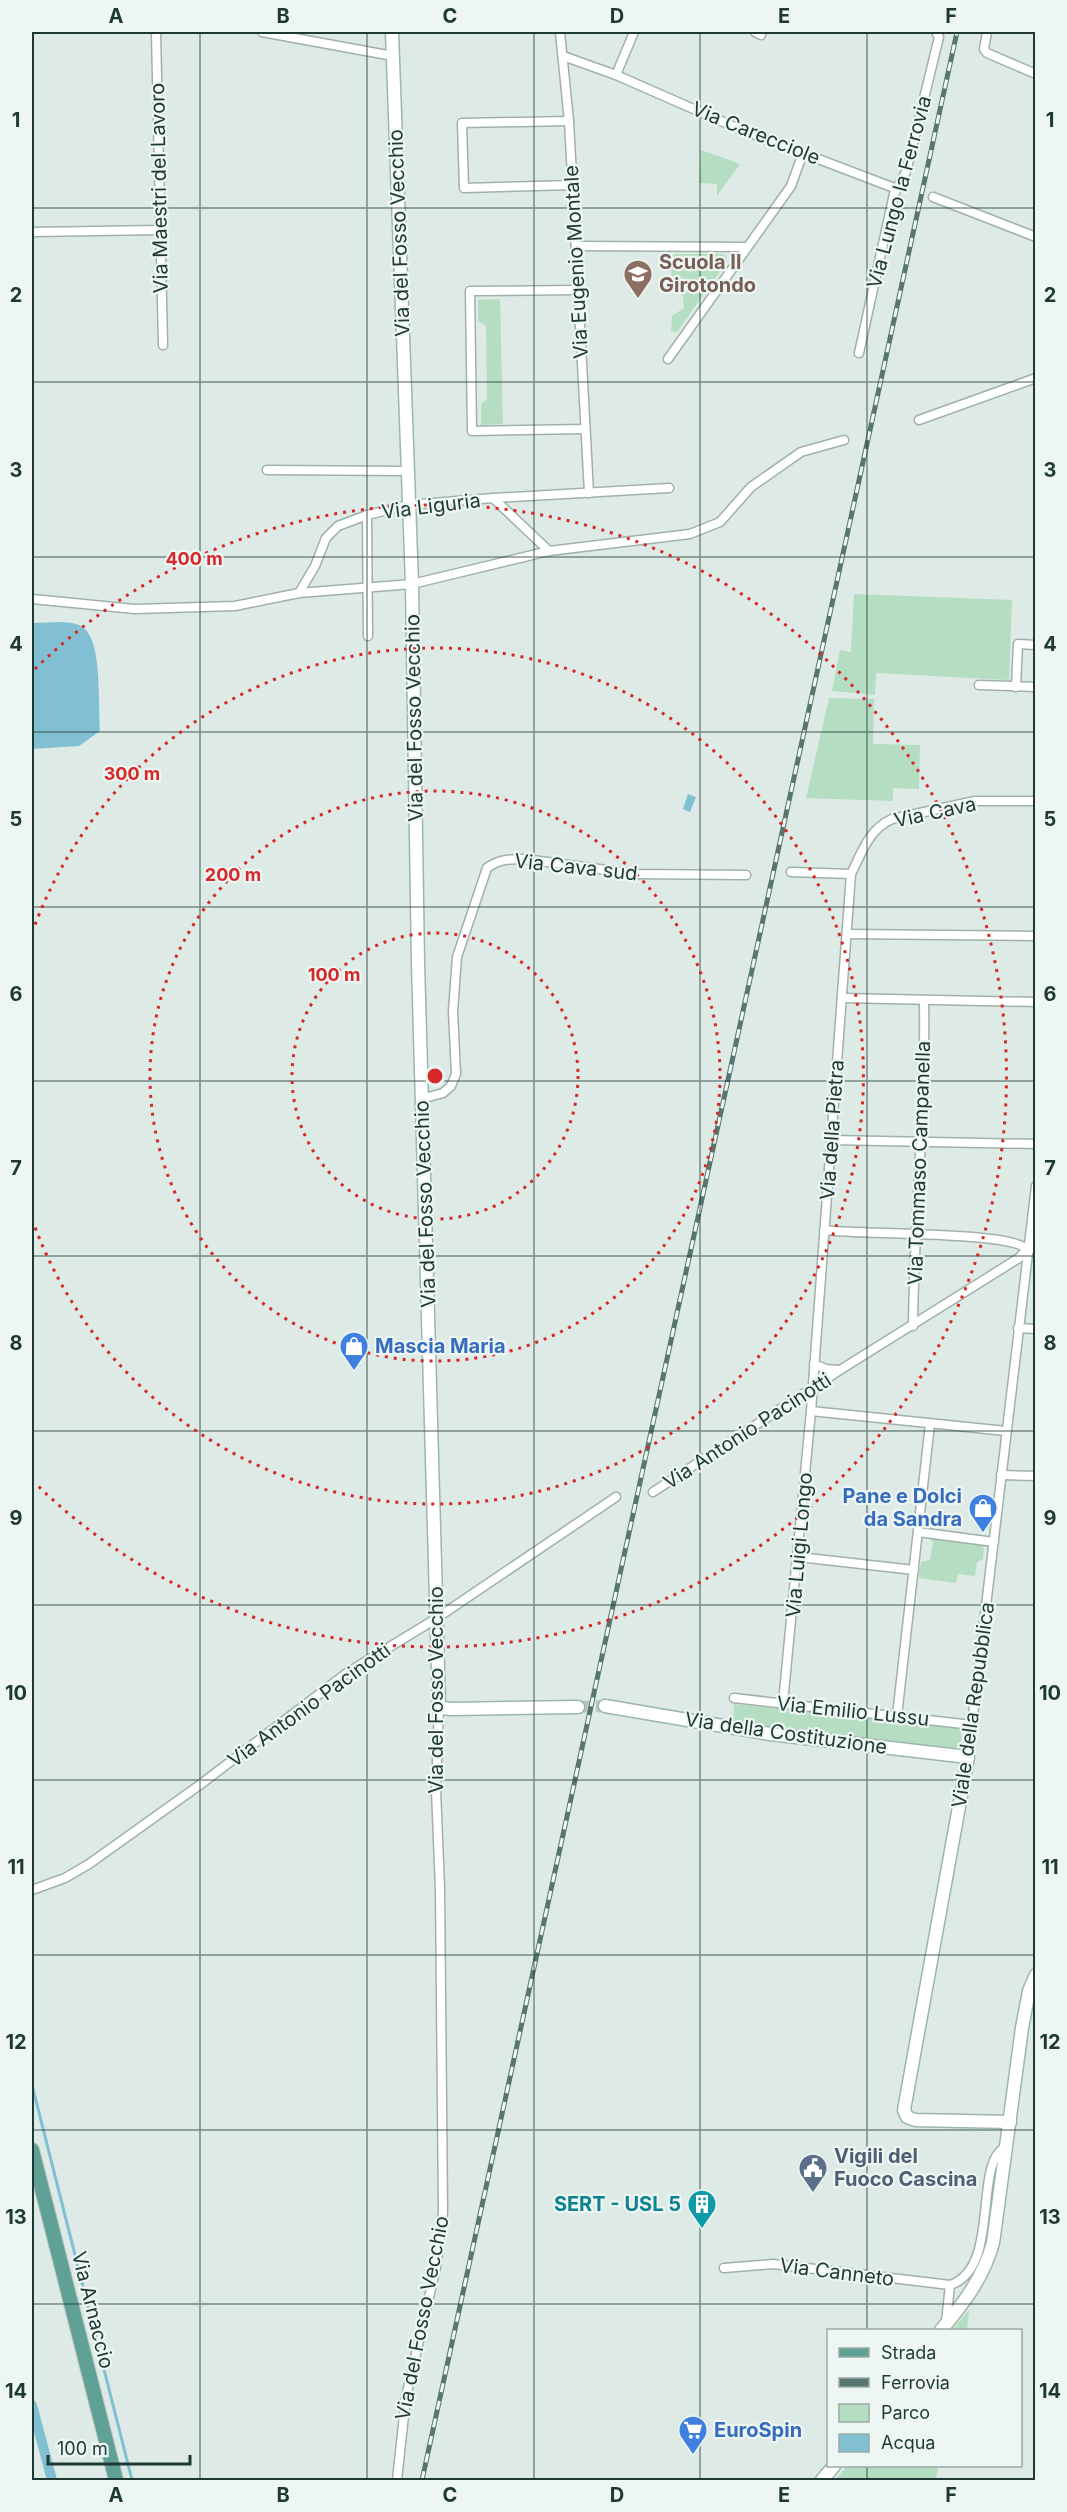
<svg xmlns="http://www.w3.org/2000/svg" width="1067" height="2512" viewBox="0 0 1067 2512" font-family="Inter,sans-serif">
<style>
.green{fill:#b4ddc2}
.water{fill:#81c0d3}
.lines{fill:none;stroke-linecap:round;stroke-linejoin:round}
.stream{stroke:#81c0d3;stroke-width:3}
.canal{stroke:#81c0d3;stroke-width:10}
.secondary-tunnel{stroke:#b7c7c2;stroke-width:12;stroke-dasharray:12 6;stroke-linecap:butt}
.street-casing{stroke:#a0b1ac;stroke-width:11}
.secondary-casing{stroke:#9bb6ae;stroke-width:15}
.primary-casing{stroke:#bcc4c2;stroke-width:16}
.street{stroke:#fff;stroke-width:8}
.secondary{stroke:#fff;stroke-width:12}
.primary{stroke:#5fa295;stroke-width:14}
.rail-casing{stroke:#587670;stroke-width:5}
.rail{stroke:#edf6f2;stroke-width:3;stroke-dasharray:9;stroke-linecap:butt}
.grid{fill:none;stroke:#1e3934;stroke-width:1.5;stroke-opacity:0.55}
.ring{fill:none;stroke:#d62828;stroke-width:3;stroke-dasharray:3 6}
.labels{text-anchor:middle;stroke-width:4.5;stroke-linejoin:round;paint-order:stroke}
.street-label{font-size:20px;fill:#1e3934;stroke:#edf6f2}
.education-label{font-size:20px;font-weight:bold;fill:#785e54;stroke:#edf6f2;text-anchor:start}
.shop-label{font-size:20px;font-weight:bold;fill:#366cbe;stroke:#edf6f2;text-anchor:start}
.service-label{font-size:20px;font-weight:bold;fill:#4e5e75;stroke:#edf6f2;text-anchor:start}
.culture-label{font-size:20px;font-weight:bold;fill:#0d838f;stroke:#edf6f2;text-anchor:end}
.centre{fill:#d62828;stroke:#edf6f2;stroke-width:3}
.ring-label{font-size:18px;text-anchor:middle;font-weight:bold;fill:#d62828;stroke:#edf6f2;stroke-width:4.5;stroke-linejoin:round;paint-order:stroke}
.neatline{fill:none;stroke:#1e3934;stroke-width:2}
.grid-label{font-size:20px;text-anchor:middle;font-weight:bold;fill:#1e3934}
</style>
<rect width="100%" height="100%" fill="#ddeae5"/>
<g class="green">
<path d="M 701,150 L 740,164 L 717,196 L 717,184 L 699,183 Z"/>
<path d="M 676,254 L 723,254 L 726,256 L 727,261 L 677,332 L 671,331 L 672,316 L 684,308 L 683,296 L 671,289 L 672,255 Z"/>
<path d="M 500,299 L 503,424 L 481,425 L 481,404 L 487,399 L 486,326 L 478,321 L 478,300 Z"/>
<path d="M 854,594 L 1012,600 L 1009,680 L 876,673 L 875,695 L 832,691 L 840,650 L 851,652 Z"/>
<path d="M 829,698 L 874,699 L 873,744 L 920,745 L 919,789 L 893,788 L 893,801 L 806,798 Z"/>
<path d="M 927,1536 L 984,1542 L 983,1559 L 977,1562 L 975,1576 L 958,1574 L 956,1583 L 919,1578 L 921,1562 L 930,1560 L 933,1542 Z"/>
<path d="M 734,1704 L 958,1727 C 963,1733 962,1738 959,1746 L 954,1748 L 769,1727 L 733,1720 Z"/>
<path d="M 969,2310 L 967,2330 L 952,2330 Z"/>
<path d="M 847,2466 L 939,2466 L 935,2480 L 835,2480 Z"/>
</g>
<g class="water">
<path d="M 60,622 C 70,623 78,622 86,630 C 102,647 98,707 100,731 L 79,746 L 32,749 L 32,623 Z"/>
<path d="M 688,794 L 696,797 L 690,812 L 683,809 Z"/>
</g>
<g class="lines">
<path class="stream" d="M 32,2085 L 132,2480"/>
<path class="canal" d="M 32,2405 L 52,2480"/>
<path class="secondary-tunnel" d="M 578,1707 L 605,1706"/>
<g class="street-casing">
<g id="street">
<path d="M 156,32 L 163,345"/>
<path d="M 262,32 L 393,56"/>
<path d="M 560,32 L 569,121 L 589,493"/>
<path d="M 755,32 L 761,35"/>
<path d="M 987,32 L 984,49 L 987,53 L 1036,74"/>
<path d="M 563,56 L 616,75 L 737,128 L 897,189"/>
<path d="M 616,75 L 634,32"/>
<path d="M 569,121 L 462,123 L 464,188 L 573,185"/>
<path d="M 933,197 L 1036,237"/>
<path d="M 32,232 L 160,230"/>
<path d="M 576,246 L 747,247"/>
<path d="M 578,290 L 470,291 L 472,431 L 585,429"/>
<path d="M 859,353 L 894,194 L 906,172 L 939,37 L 936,32"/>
<path d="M 668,359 L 791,186 L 803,153"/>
<path d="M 919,420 L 1036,378"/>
<path d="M 267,470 L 407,471"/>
<path d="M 493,498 L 669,488"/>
<path d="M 367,515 L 368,636"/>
<path d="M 299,593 L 315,566 L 326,538 L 338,526 L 367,515 L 409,505 L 493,498 L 549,551"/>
<path d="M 32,599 L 135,609 L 235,606 L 299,593 L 412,584 L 549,551 L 690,534 L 720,522 L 751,487 L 801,452 L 844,440"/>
<path d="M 979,685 L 1036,687"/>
<path d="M 1016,687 L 1018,644 L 1036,645"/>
<path d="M 791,872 L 851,874"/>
<path d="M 848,934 L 1036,936"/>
<path d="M 842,998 L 1036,1002"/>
<path d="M 421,1099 L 443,1093 L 451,1086 L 456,1074 L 453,1011 L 457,957 L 487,868 C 499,859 510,859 525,859 L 636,874 L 746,875"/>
<path d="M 831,1140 L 1036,1144"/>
<path d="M 824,1230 C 860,1235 1008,1231 1027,1249"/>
<path d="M 913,1326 C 914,1217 926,1109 924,1001"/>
<path d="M 1018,1328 L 1036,1329"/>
<path d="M 814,1364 L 826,1369 L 839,1370"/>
<path d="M 811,1411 L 1006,1431"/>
<path d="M 1001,1475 L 1036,1476"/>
<path d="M 653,1492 L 840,1370 L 1019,1258 L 1027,1249 L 1036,1249"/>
<path d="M 918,1532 L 994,1542"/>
<path d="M 799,1557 L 914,1570"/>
<path d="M 734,1698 L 972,1725"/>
<path d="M 783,1703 L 811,1411 L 851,874 C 862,852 869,829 892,819 L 975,801 L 1036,801"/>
<path d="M 897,1716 L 930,1424"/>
<path d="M 968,1757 L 1036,1186"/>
<path d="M 32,1890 L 65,1878 L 89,1864 L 201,1784 L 347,1673 L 437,1618 L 616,1497"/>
<path d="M 724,2268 L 773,2264 L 950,2285"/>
<path d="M 946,2322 L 950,2285 C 1002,2268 972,2162 1006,2147"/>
<path d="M 397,2480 L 406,2397 L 436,2267 L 443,2212 L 440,1889 L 436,1790 L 439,1705"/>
</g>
</g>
<g class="secondary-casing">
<g id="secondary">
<path d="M 392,32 L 412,584 L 418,963 L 439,1705 L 442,1708 L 451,1709 L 578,1707"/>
<path d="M 605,1706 L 770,1734 L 968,1757 L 904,2110 L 907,2117 L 915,2120 L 1010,2122"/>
<path d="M 941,2330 C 964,2303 983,2278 993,2243 L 1022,2028 L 1029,1991 L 1036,1975"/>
<path d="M 822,2480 L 834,2466"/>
</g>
</g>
<g class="primary-casing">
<path id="primary" d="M 32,2150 L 116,2480"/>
</g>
<use href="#street" class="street"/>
<use href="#secondary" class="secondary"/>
<use href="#primary" class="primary"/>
<g class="rail-casing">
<path id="rail" d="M 422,2480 L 957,32"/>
</g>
<use href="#rail" class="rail"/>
</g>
<path class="grid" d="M 200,32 L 200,2480M 367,32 L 367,2480M 534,32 L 534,2480M 700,32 L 700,2480M 867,32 L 867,2330M 32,208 L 1036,208M 32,382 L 1036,382M 32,557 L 1036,557M 32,732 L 1036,732M 32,907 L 1036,907M 32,1081 L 1036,1081M 32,1256 L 1036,1256M 32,1431 L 1036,1431M 32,1605 L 1036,1605M 32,1780 L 1036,1780M 32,1955 L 1036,1955M 32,2130 L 1036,2130M 32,2304 L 1036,2304M 867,2466 L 867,2480"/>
<g class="ring">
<circle cx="435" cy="1076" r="143"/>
<circle cx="435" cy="1076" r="285"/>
<path d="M32 933A428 428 0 1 1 32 1219"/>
<path d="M35 669A571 571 0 1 1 35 1483"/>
</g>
<defs>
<g id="school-pin" transform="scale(1.5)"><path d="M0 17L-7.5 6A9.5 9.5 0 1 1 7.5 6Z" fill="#8d6e63" stroke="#edf6f2"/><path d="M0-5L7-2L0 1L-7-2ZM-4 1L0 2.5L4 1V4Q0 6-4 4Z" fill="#fff"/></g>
<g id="shop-pin" transform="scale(1.5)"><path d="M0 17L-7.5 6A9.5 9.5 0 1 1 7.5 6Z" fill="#3f7fe0" stroke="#edf6f2"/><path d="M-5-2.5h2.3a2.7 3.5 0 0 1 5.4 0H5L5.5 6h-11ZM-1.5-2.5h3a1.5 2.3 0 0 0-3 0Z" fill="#fff"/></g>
<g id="civic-pin" transform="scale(1.5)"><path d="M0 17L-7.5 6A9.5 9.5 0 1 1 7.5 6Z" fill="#5c6f8a" stroke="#edf6f2"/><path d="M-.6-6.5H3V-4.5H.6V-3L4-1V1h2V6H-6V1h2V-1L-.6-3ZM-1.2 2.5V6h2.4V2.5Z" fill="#fff"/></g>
<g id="building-pin" transform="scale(1.5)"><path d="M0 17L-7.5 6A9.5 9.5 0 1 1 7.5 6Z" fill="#0f9aa8" stroke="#edf6f2"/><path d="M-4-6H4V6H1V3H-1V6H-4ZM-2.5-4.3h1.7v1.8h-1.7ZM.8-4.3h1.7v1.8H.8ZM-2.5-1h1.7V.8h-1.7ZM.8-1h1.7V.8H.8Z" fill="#fff"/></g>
<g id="supermarket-pin" transform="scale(1.5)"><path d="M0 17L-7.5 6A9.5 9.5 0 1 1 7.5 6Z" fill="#3f7fe0" stroke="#edf6f2"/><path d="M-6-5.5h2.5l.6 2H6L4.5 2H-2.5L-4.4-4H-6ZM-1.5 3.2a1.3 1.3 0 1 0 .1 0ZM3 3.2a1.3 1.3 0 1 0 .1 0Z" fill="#fff"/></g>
</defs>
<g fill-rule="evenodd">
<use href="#school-pin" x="638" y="274"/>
<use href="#shop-pin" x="354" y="1346"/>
<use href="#shop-pin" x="983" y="1508"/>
<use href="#civic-pin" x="813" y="2168"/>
<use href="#building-pin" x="702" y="2204"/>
<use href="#supermarket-pin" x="693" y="2430"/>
</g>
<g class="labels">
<g class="street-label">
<text transform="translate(756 133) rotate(22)" y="7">Via Carecciole</text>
<text transform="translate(159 188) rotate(-91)" y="7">Via Maestri del Lavoro</text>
<text transform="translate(899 192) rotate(-75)" y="7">Via Lungo la Ferrovia</text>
<text transform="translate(399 233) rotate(-92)" y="7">Via del Fosso Vecchio</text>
<text transform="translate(576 262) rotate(-93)" y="7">Via Eugenio Montale</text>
<text transform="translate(431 506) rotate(-7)" y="7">Via Liguria</text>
<text transform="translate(414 718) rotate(-91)" y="7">Via del Fosso Vecchio</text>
<text transform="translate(935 812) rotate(-12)" y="7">Via Cava</text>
<text transform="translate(576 867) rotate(6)" y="7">Via Cava sud</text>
<text transform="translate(832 1130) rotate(-86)" y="7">Via della Pietra</text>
<text transform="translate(919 1163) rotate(-88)" y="7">Via Tommaso Campanella</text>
<text transform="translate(425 1204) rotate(-92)" y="7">Via del Fosso Vecchio</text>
<text transform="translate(747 1431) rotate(-33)" y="7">Via Antonio Pacinotti</text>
<text transform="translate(799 1545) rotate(-85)" y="7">Via Luigi Longo</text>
<text transform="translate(436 1690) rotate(-90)" y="7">Via del Fosso Vecchio</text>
<text transform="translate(309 1705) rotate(-36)" y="7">Via Antonio Pacinotti</text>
<text transform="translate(973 1705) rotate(-82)" y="7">Viale della Repubblica</text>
<text transform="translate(853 1711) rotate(6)" y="7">Via Emilio Lussu</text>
<text transform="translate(786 1733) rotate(8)" y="7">Via della Costituzione</text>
<text transform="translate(837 2272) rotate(7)" y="7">Via Canneto</text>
<text transform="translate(93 2310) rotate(76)" y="7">Via Arnaccio</text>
<text transform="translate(422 2318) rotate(-79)" y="7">Via del Fosso Vecchio</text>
</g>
<g class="education-label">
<text x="659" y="269">Scuola Il<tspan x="659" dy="23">Girotondo</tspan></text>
</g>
<g class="shop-label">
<text x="375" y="1353">Mascia Maria</text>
<text x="962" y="1503" text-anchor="end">Pane e Dolci<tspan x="962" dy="23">da Sandra</tspan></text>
<text x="714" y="2437">EuroSpin</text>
</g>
<g class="service-label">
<text x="834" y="2163">Vigili del<tspan x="834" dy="23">Fuoco Cascina</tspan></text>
</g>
<g class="culture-label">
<text x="681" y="2211">SERT - USL 5</text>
</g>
</g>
<circle cx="435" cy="1076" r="9" class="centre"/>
<g class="ring-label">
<text x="194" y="565">400 m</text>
<text x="132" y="780">300 m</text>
<text x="233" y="881">200 m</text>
<text x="334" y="981">100 m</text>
</g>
<rect width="1067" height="2512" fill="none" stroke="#edf6f2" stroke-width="66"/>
<rect x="827" y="2329" width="195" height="138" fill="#edf6f2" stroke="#9aaaa6" stroke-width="1.5"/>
<rect x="839" y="2348" width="30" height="9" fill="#5fa295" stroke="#9aaaa6" stroke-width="1.5"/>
<text x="881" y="2359" font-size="18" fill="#1e3934">Strada</text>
<rect x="839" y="2378" width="30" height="9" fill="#587670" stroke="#9aaaa6" stroke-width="1.5"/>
<text x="881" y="2389" font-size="18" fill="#1e3934">Ferrovia</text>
<rect x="839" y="2404" width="30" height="18" fill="#b4ddc2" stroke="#9aaaa6" stroke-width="1.5"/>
<text x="881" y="2419" font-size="18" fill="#1e3934">Parco</text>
<rect x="839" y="2434" width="30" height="18" fill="#81c0d3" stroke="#9aaaa6" stroke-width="1.5"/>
<text x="881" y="2449" font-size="18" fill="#1e3934">Acqua</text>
<path d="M48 2455v9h142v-9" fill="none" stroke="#1e3934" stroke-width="3"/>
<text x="57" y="2455" font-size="18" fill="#1e3934" stroke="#edf6f2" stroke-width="4.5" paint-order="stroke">100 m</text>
<rect x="33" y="33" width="1001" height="2446" class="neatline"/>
<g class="grid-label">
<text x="116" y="23">A</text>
<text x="283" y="23">B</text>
<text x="450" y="23">C</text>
<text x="617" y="23">D</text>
<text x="784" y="23">E</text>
<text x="951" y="23">F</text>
<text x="16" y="127">1</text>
<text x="1050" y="127">1</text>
<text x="16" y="302">2</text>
<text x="1050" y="302">2</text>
<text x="16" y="477">3</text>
<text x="1050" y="477">3</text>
<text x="16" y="651">4</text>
<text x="1050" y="651">4</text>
<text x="16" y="826">5</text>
<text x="1050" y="826">5</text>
<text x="16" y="1001">6</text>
<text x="1050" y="1001">6</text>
<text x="16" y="1175">7</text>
<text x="1050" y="1175">7</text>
<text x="16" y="1350">8</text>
<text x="1050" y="1350">8</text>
<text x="16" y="1525">9</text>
<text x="1050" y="1525">9</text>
<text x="16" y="1700">10</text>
<text x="1050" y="1700">10</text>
<text x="16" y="1874">11</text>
<text x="1050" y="1874">11</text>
<text x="16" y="2049">12</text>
<text x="1050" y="2049">12</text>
<text x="16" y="2224">13</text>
<text x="1050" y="2224">13</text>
<text x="16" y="2398">14</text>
<text x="1050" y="2398">14</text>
<text x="116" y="2502">A</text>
<text x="283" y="2502">B</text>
<text x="450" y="2502">C</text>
<text x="617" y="2502">D</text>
<text x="784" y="2502">E</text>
<text x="951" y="2502">F</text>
</g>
</svg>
